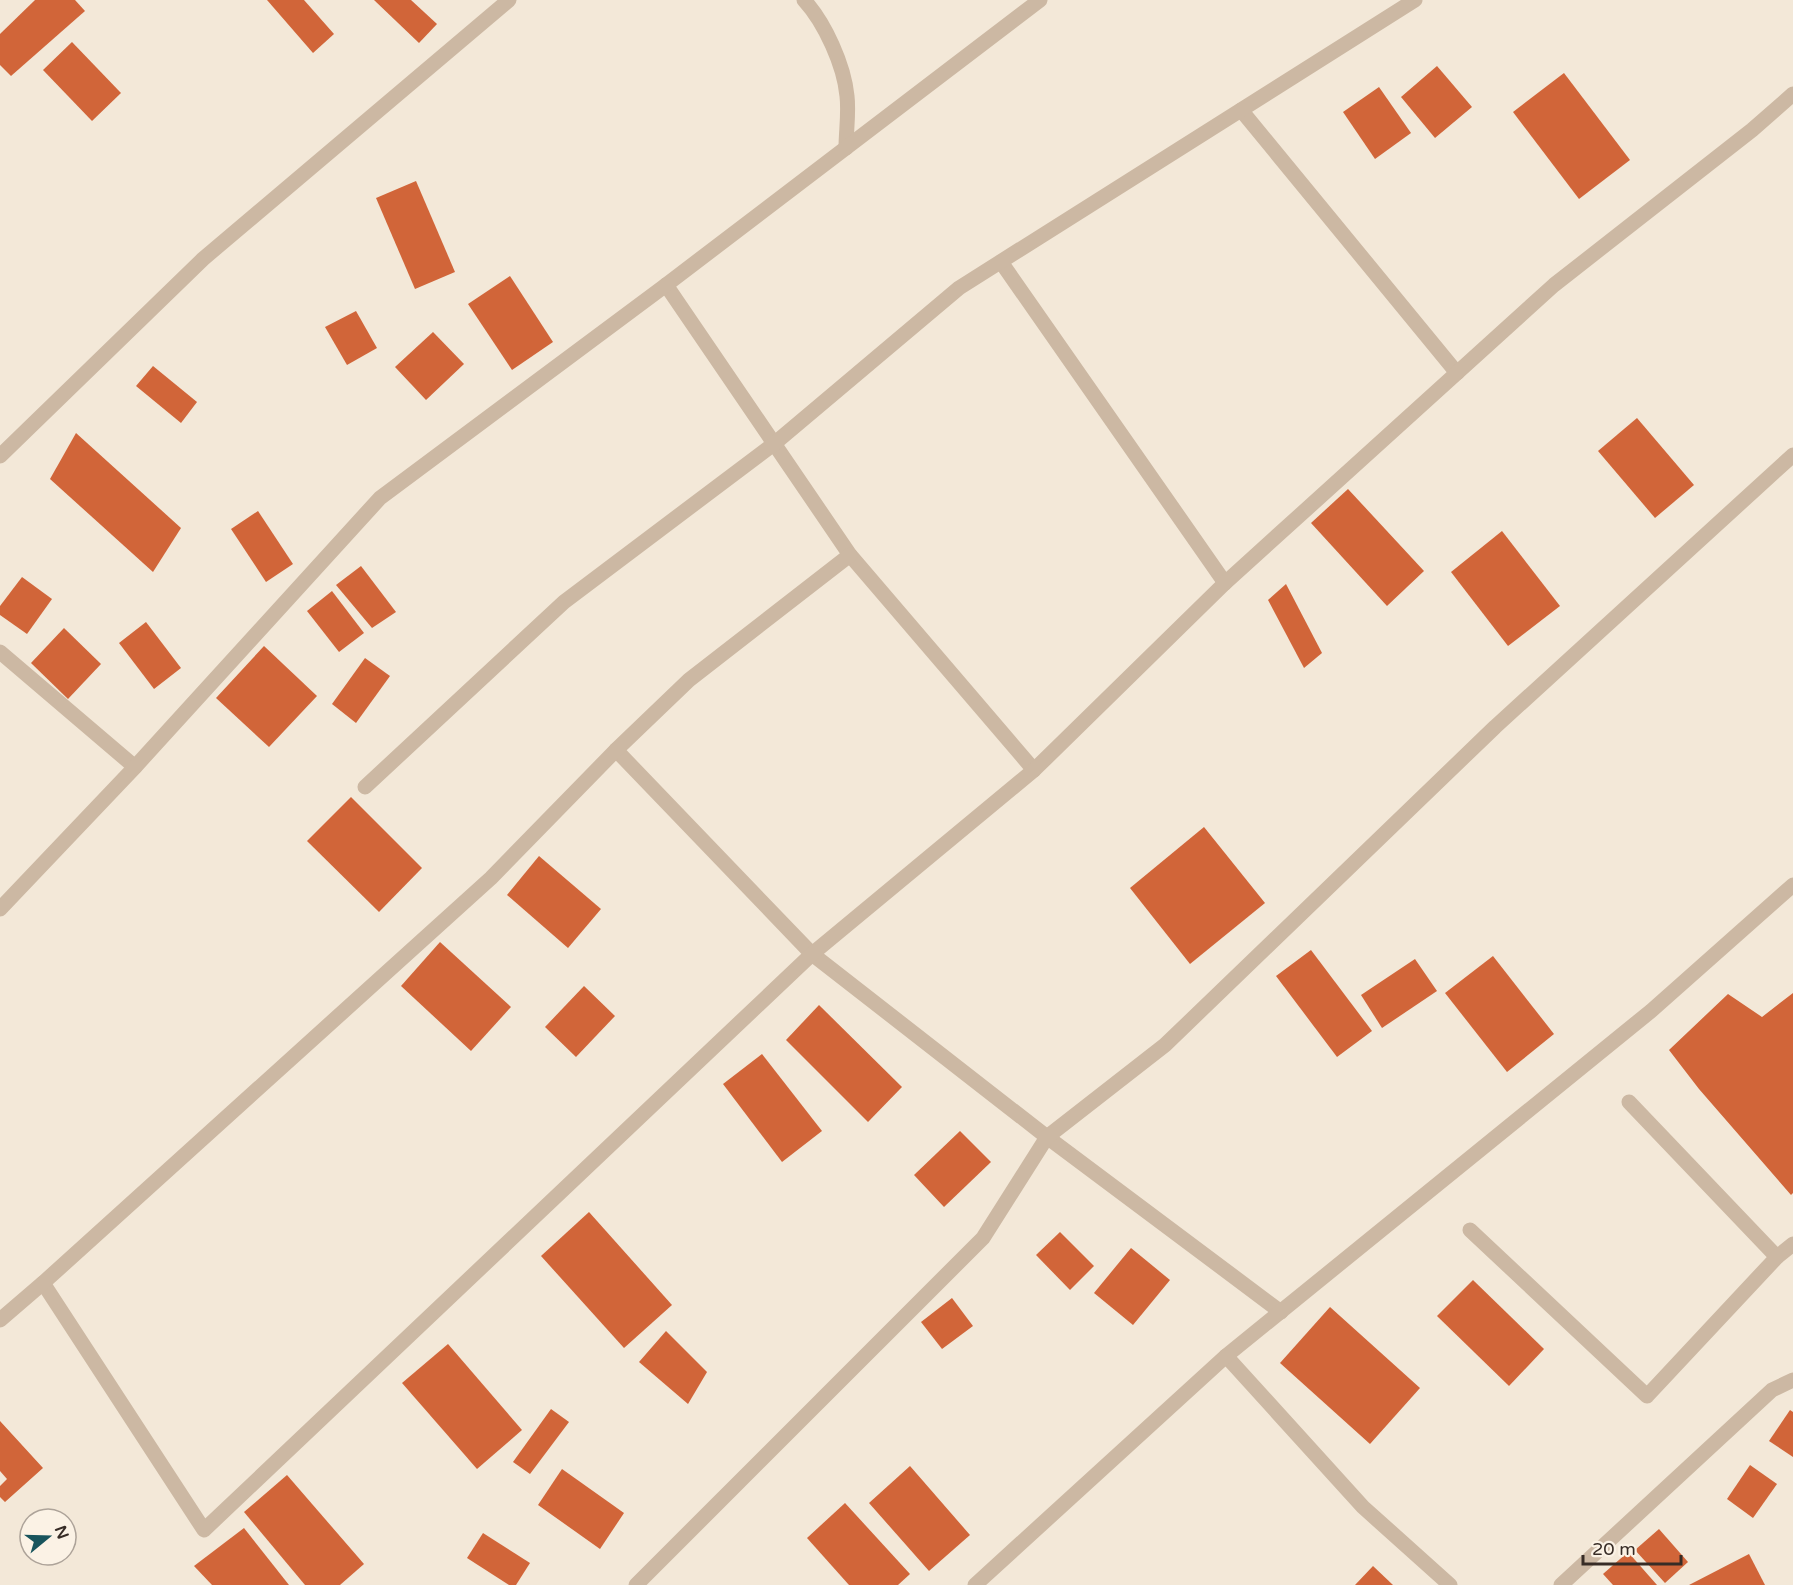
<svg xmlns="http://www.w3.org/2000/svg" width="1793" height="1585" viewBox="0 0 1793 1585" font-family="'Varela Round',sans-serif">
<style>
.building{fill:#d16539}
.lines{fill:none;stroke-linecap:round;stroke-linejoin:round}
.minor{stroke:#ccb8a3;stroke-width:15}
</style>
<rect width="100%" height="100%" fill="#f3e8d8"/>
<g class="building">
<path d="M 35,0 L 75,0 L 85,11 L 11,76 L 0,65 L 0,34 Z"/>
<path d="M 267,0 L 304,0 L 334,34 L 313,53 Z"/>
<path d="M 374,0 L 411,0 L 437,24 L 419,43 Z"/>
<path d="M 72,42 L 121,93 L 92,121 L 43,70 Z"/>
<path d="M 1437,66 L 1472,107 L 1435,138 L 1401,97 Z"/>
<path d="M 1564,73 L 1630,160 L 1579,199 L 1513,112 Z"/>
<path d="M 1379,87 L 1411,133 L 1375,159 L 1343,112 Z"/>
<path d="M 416,181 L 455,272 L 415,289 L 376,198 Z"/>
<path d="M 510,276 L 553,342 L 512,370 L 468,304 Z"/>
<path d="M 356,311 L 377,348 L 347,365 L 325,327 Z"/>
<path d="M 433,332 L 464,364 L 426,400 L 395,367 Z"/>
<path d="M 153,366 L 197,402 L 181,423 L 136,386 Z"/>
<path d="M 1637,418 L 1694,485 L 1655,518 L 1598,451 Z"/>
<path d="M 76,433 L 181,528 L 153,572 L 50,479 Z"/>
<path d="M 1348,489 L 1424,571 L 1387,606 L 1311,523 Z"/>
<path d="M 258,511 L 293,564 L 266,582 L 231,529 Z"/>
<path d="M 1502,531 L 1560,606 L 1508,646 L 1451,572 Z"/>
<path d="M 361,566 L 396,612 L 372,628 L 336,585 Z"/>
<path d="M 22,577 L 52,599 L 27,634 L 0,615 L 0,606 Z"/>
<path d="M 1286,584 L 1322,653 L 1304,668 L 1268,600 Z"/>
<path d="M 332,591 L 364,633 L 339,652 L 307,611 Z"/>
<path d="M 146,622 L 181,668 L 154,689 L 119,643 Z"/>
<path d="M 64,628 L 101,664 L 68,699 L 31,663 Z"/>
<path d="M 264,646 L 317,696 L 269,747 L 216,698 Z"/>
<path d="M 365,658 L 390,676 L 356,723 L 332,704 Z"/>
<path d="M 351,797 L 422,868 L 379,912 L 307,841 Z"/>
<path d="M 1204,827 L 1265,903 L 1190,964 L 1130,888 Z"/>
<path d="M 539,856 L 601,909 L 568,948 L 507,895 Z"/>
<path d="M 440,942 L 511,1007 L 471,1051 L 401,986 Z"/>
<path d="M 1311,950 L 1372,1031 L 1337,1057 L 1276,976 Z"/>
<path d="M 1493,956 L 1554,1034 L 1507,1072 L 1445,993 Z"/>
<path d="M 1415,959 L 1437,991 L 1382,1028 L 1361,995 Z"/>
<path d="M 584,986 L 615,1016 L 576,1057 L 545,1027 Z"/>
<path d="M 1793,993 L 1793,1193 L 1791,1195 L 1699,1089 L 1669,1050 L 1728,994 L 1762,1017 Z"/>
<path d="M 819,1005 L 902,1087 L 868,1122 L 786,1040 Z"/>
<path d="M 762,1054 L 822,1131 L 782,1162 L 723,1084 Z"/>
<path d="M 960,1131 L 991,1162 L 944,1207 L 914,1175 Z"/>
<path d="M 589,1212 L 672,1305 L 624,1348 L 541,1256 Z"/>
<path d="M 1060,1232 L 1094,1266 L 1070,1290 L 1036,1255 Z"/>
<path d="M 1131,1248 L 1170,1280 L 1133,1325 L 1094,1293 Z"/>
<path d="M 1473,1280 L 1544,1349 L 1509,1386 L 1437,1316 Z"/>
<path d="M 952,1298 L 973,1326 L 942,1349 L 921,1322 Z"/>
<path d="M 1330,1307 L 1420,1388 L 1370,1444 L 1280,1363 Z"/>
<path d="M 666,1331 L 707,1372 L 688,1404 L 639,1362 Z"/>
<path d="M 448,1344 L 522,1430 L 477,1469 L 402,1383 Z"/>
<path d="M 551,1409 L 569,1422 L 530,1474 L 513,1462 Z"/>
<path d="M 1790,1410 L 1793,1412 L 1793,1457 L 1769,1441 Z"/>
<path d="M 0,1421 L 43,1468 L 5,1502 L 0,1497 L 0,1486 L 7,1479 L 0,1471 Z"/>
<path d="M 1750,1465 L 1777,1484 L 1753,1518 L 1727,1499 Z"/>
<path d="M 910,1466 L 970,1535 L 929,1571 L 869,1503 Z"/>
<path d="M 562,1469 L 624,1513 L 600,1549 L 538,1505 Z"/>
<path d="M 287,1475 L 364,1564 L 340,1585 L 305,1585 L 244,1512 Z"/>
<path d="M 845,1503 L 910,1574 L 898,1585 L 849,1585 L 807,1538 Z"/>
<path d="M 244,1528 L 289,1585 L 212,1585 L 194,1566 Z"/>
<path d="M 1659,1529 L 1688,1562 L 1665,1583 L 1635,1550 Z"/>
<path d="M 483,1533 L 530,1563 L 516,1585 L 509,1585 L 467,1558 Z"/>
<path d="M 1628,1552 L 1657,1585 L 1613,1585 L 1603,1574 Z"/>
<path d="M 1749,1554 L 1765,1585 L 1689,1585 Z"/>
<path d="M 1373,1566 L 1393,1585 L 1355,1585 Z"/>
</g>
<g class="lines">
<g class="minor">
<path d="M 804,0 C 825,23 844,65 847,96 C 849,113 846,131 846,148"/>
<path d="M 1241,110 L 1457,373"/>
<path d="M 1001,262 L 1225,583"/>
<path d="M 666,285 L 850,555 L 1034,770"/>
<path d="M 0,456 L 203,259 L 509,0"/>
<path d="M 0,652 L 135,767"/>
<path d="M 616,750 L 812,954 L 1047,1137 L 1281,1312"/>
<path d="M 365,787 L 564,602 L 775,443 L 959,288 L 1415,0"/>
<path d="M 0,909 L 135,767 L 380,498 L 666,285 L 1040,0"/>
<path d="M 1629,1102 L 1777,1257"/>
<path d="M 1470,1230 L 1647,1396 L 1777,1257 L 1793,1244"/>
<path d="M 43,1283 L 204,1530 L 812,954 L 1034,770 L 1225,583 L 1554,285 L 1752,130 L 1793,94"/>
<path d="M 0,1320 L 43,1283 L 491,878 L 616,750 L 689,680 L 850,555"/>
<path d="M 1226,1356 L 1363,1507 L 1450,1585"/>
<path d="M 636,1585 L 983,1238 L 1047,1137 L 1165,1045 L 1495,727 L 1793,455"/>
<path d="M 975,1585 L 1226,1356 L 1651,1011 L 1793,885"/>
<path d="M 1561,1585 L 1772,1390 L 1793,1380"/>
</g>
</g>
<g transform="translate(48 1537) rotate(71)"><circle r="28" fill="#fbf2e5" stroke="#ada399" stroke-width="1.5"/>
<path d="M0-4.5L10 22L0 15L-10 22Z" fill="#18545c"/>
<text y="-9" font-size="16" font-weight="bold" text-anchor="middle" fill="#372c26">N</text>
</g>
<path d="M1583 1555v9h98v-9" fill="none" stroke="#372c26" stroke-width="3"/>
<text x="1592" y="1555" font-size="18" fill="#372c26" stroke="#fbf2e5" stroke-width="4.5" paint-order="stroke">20 m</text>
</svg>
